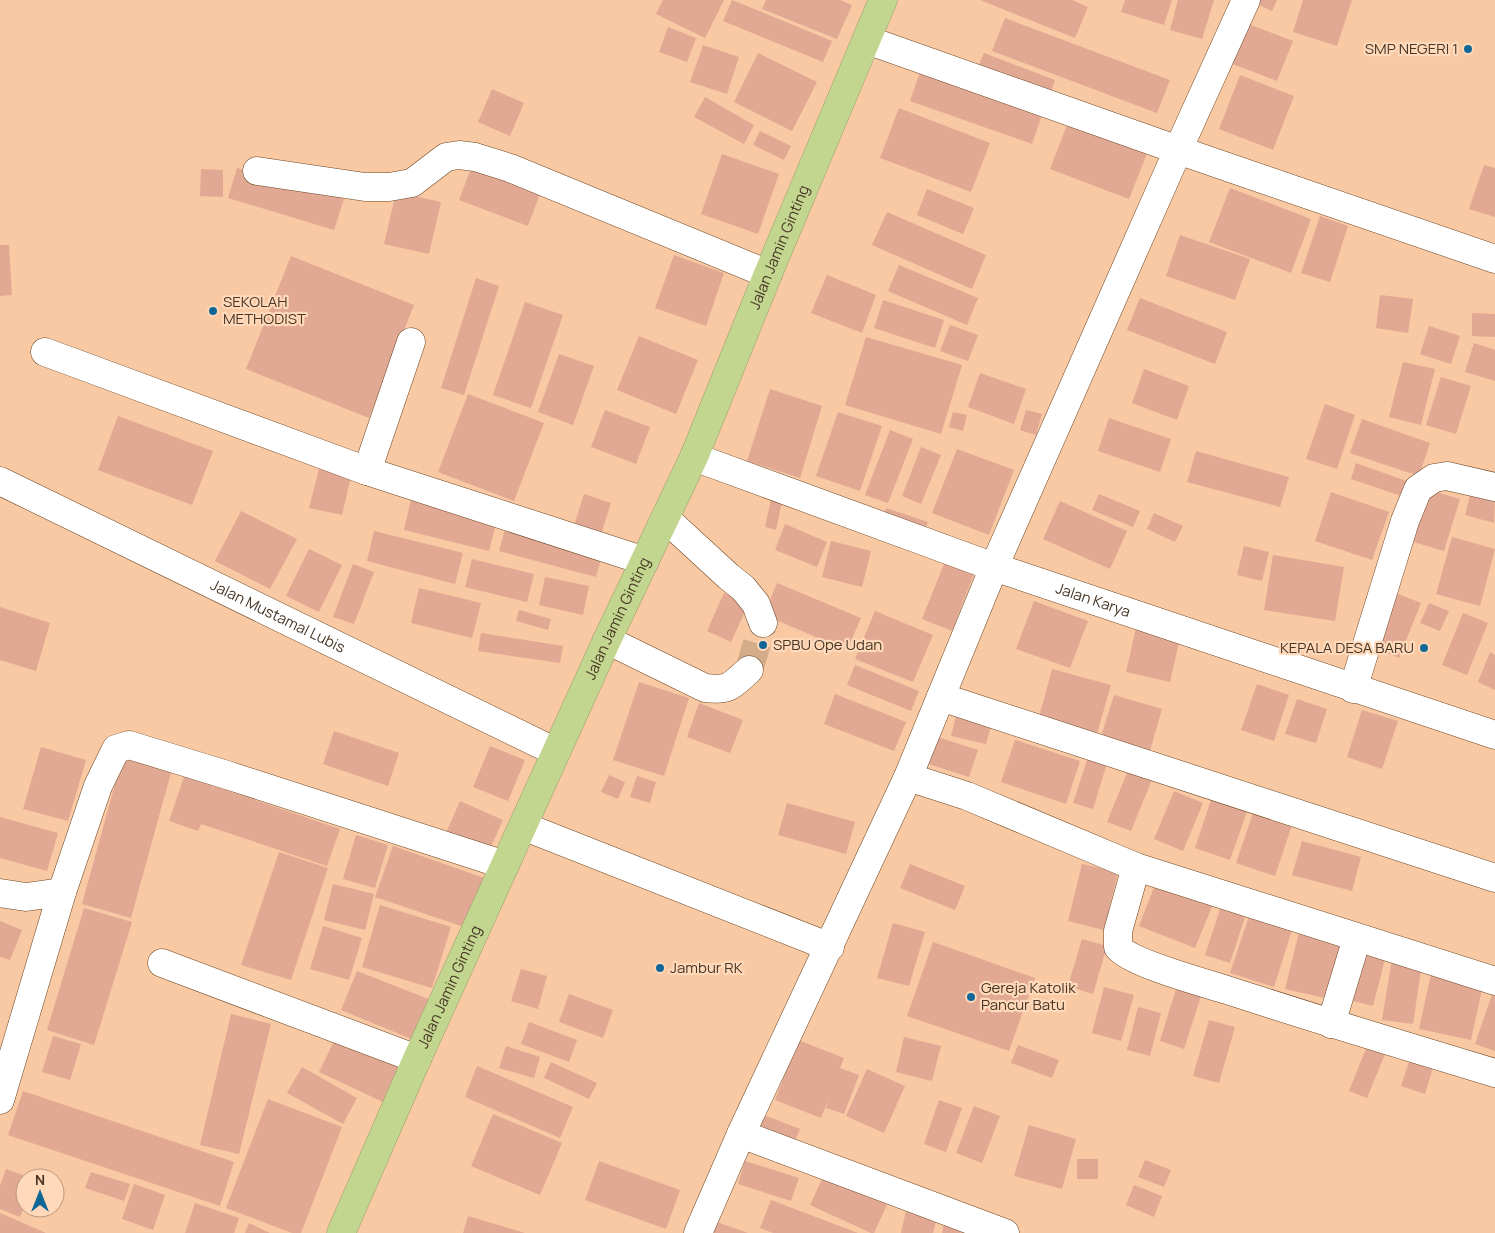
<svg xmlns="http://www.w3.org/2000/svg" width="1495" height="1233" viewBox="0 0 1495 1233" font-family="Manrope,sans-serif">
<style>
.building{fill:#e1a893}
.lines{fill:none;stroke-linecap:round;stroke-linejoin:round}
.minor-tunnel{stroke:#d5ac8a;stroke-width:28;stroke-dasharray:28 14;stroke-linecap:butt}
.minor-casing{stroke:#6d4521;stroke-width:29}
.highway-casing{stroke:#989e6b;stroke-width:29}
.minor{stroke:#fff;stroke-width:28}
.highway{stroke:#c3d690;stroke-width:28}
.poi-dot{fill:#106697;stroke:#ffd9ba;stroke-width:2}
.labels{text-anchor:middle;stroke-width:4.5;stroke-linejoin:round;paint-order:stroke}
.poi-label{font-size:15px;fill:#483626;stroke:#ffd9ba;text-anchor:start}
.street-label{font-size:15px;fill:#483626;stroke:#ffd9ba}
</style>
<rect width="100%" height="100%" fill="#f8c9a3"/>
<g class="building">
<path d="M 663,0 L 724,0 L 705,38 L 656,14 Z"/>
<path d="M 732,0 L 832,41 L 823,62 L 723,21 Z"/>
<path d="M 766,0 L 840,0 L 852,5 L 837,39 L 762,9 Z"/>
<path d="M 980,0 L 1072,0 L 1088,7 L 1075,38 Z"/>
<path d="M 1125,0 L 1172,0 L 1164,25 L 1121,12 Z"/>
<path d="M 1178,0 L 1214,0 L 1202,39 L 1170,30 Z"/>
<path d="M 1256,0 L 1277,0 L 1272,11 L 1255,3 Z"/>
<path d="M 1303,0 L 1352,0 L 1337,46 L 1293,32 Z"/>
<path d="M 1005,18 L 1170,80 L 1157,113 L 992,51 Z"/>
<path d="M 1246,23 L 1293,41 L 1277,81 L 1230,63 Z"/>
<path d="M 668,27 L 696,38 L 687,62 L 659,52 Z"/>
<path d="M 703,45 L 739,57 L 727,94 L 690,82 Z"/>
<path d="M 758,53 L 817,82 L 792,131 L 734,102 Z"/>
<path d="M 984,53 L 1055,80 L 1048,101 L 975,74 Z"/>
<path d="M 920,72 L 1042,115 L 1032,144 L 910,101 Z"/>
<path d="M 1240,75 L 1294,96 L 1273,150 L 1219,129 Z"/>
<path d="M 492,89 L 524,103 L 510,136 L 478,122 Z"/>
<path d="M 705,97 L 754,125 L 744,144 L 694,117 Z"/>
<path d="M 899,108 L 990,143 L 971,192 L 880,158 Z"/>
<path d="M 1069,120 L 1148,151 L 1129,199 L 1050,169 Z"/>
<path d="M 760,131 L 791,146 L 784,160 L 753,145 Z"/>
<path d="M 722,154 L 779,174 L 758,234 L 701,214 Z"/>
<path d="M 1484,165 L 1495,168 L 1495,217 L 1469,209 Z"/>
<path d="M 237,168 L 344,199 L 334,230 L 228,198 Z"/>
<path d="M 471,168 L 540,194 L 528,226 L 459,200 Z"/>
<path d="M 201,169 L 223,170 L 223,197 L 200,196 Z"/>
<path d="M 1230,188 L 1311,219 L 1291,273 L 1209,242 Z"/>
<path d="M 927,189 L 974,208 L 963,234 L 917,215 Z"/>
<path d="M 396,192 L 441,202 L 429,254 L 384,244 Z"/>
<path d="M 887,212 L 986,255 L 972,289 L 872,245 Z"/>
<path d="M 1320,216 L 1348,226 L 1330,282 L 1301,273 Z"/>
<path d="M 1180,235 L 1250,259 L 1235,300 L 1166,276 Z"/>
<path d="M 0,245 L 9,245 L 12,295 L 0,296 Z"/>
<path d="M 674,255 L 724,273 L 706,326 L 655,308 Z"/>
<path d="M 291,256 L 414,305 L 369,418 L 246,369 Z"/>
<path d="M 899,265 L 978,298 L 967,325 L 888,291 Z"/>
<path d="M 827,275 L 876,295 L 862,333 L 811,313 Z"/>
<path d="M 476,278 L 499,286 L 464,395 L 441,388 Z"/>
<path d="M 1380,295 L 1413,299 L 1408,333 L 1376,328 Z"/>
<path d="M 1140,298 L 1227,332 L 1215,364 L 1127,330 Z"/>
<path d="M 883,300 L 944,320 L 935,348 L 874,328 Z"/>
<path d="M 525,302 L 563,315 L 531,408 L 493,395 Z"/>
<path d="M 1472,313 L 1495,314 L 1495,337 L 1472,336 Z"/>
<path d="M 950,325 L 978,335 L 968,361 L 940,351 Z"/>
<path d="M 1429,326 L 1460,336 L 1451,364 L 1420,354 Z"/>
<path d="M 639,336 L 698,360 L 676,414 L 617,390 Z"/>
<path d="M 866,337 L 962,365 L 941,434 L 845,405 Z"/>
<path d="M 1474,343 L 1495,350 L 1495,381 L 1465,372 Z"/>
<path d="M 559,354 L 594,366 L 573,425 L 538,412 Z"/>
<path d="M 1403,362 L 1435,369 L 1421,425 L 1389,417 Z"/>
<path d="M 1144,369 L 1189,386 L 1177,420 L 1132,403 Z"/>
<path d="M 980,373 L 1026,389 L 1014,424 L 968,407 Z"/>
<path d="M 1441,377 L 1471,386 L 1456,434 L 1426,425 Z"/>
<path d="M 770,389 L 822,406 L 800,478 L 747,461 Z"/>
<path d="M 468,394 L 544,423 L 514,501 L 438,472 Z"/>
<path d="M 1325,404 L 1355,415 L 1337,469 L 1306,459 Z"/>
<path d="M 605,410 L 650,427 L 636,464 L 591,447 Z"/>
<path d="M 1026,410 L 1042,414 L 1036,435 L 1020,430 Z"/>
<path d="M 838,412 L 882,426 L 860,491 L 816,476 Z"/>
<path d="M 953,412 L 967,415 L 963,431 L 949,427 Z"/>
<path d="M 118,416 L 213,451 L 192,505 L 98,470 Z"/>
<path d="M 1109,418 L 1171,439 L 1160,472 L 1098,451 Z"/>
<path d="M 1362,419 L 1430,443 L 1419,476 L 1350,453 Z"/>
<path d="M 890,430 L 913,439 L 888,503 L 865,495 Z"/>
<path d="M 921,447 L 941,455 L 921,504 L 902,496 Z"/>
<path d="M 957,449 L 1014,470 L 989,535 L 932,513 Z"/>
<path d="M 1196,451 L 1289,477 L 1280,507 L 1187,482 Z"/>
<path d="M 1356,463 L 1409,482 L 1404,497 L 1351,479 Z"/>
<path d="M 319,469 L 351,477 L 342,515 L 309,508 Z"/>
<path d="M 1426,489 L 1460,499 L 1444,551 L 1410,541 Z"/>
<path d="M 1471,491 L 1495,497 L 1494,523 L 1465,515 Z"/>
<path d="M 1331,492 L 1389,512 L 1372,560 L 1315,541 Z"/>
<path d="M 584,494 L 611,503 L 599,541 L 572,532 Z"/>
<path d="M 1099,494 L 1140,511 L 1133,527 L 1092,510 Z"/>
<path d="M 411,499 L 497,520 L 489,551 L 404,530 Z"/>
<path d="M 771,499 L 782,502 L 776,530 L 765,527 Z"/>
<path d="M 1060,501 L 1127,531 L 1110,569 L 1043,539 Z"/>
<path d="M 886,508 L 928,522 L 924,534 L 882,520 Z"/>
<path d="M 241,511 L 297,539 L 270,589 L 215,561 Z"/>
<path d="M 1154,513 L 1183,526 L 1175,542 L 1147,529 Z"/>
<path d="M 507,522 L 604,549 L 596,577 L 499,551 Z"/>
<path d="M 785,524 L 827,542 L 817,567 L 775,550 Z"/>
<path d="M 374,531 L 463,553 L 455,584 L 367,561 Z"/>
<path d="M 1452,537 L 1495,549 L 1480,606 L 1436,594 Z"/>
<path d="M 831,541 L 871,551 L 862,587 L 822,577 Z"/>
<path d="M 1244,546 L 1269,552 L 1262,581 L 1237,575 Z"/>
<path d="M 309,549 L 342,565 L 319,612 L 286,596 Z"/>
<path d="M 1273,555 L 1344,567 L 1335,621 L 1264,610 Z"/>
<path d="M 472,559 L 534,574 L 527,602 L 465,587 Z"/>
<path d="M 946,559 L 975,571 L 952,631 L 922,619 Z"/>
<path d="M 353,564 L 374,572 L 354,624 L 333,617 Z"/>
<path d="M 545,577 L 589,586 L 583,615 L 539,605 Z"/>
<path d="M 777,583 L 861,618 L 847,650 L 764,615 Z"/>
<path d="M 419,588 L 481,603 L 472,638 L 411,623 Z"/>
<path d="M 1388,590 L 1421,603 L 1399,658 L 1367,645 Z"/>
<path d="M 724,593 L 749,603 L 731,642 L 707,631 Z"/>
<path d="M 1034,601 L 1088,621 L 1070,668 L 1016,649 Z"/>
<path d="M 1429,603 L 1449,611 L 1440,631 L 1420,623 Z"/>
<path d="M 0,607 L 50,623 L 36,671 L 0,660 Z"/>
<path d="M 519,610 L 551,619 L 548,630 L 516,621 Z"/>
<path d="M 875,611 L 933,635 L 913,682 L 855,659 Z"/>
<path d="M 1463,613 L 1488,623 L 1467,675 L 1442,665 Z"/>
<path d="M 1136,628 L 1180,638 L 1170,682 L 1126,672 Z"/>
<path d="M 481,633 L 563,646 L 560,663 L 478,651 Z"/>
<path d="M 1490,652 L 1495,655 L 1495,690 L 1478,682 Z"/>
<path d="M 855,665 L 919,691 L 911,711 L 847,685 Z"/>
<path d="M 1052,669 L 1111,685 L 1096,737 L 1038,721 Z"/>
<path d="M 639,682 L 689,698 L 664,776 L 613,760 Z"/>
<path d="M 1257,684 L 1289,695 L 1274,741 L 1241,730 Z"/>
<path d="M 835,694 L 906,722 L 894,751 L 824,724 Z"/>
<path d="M 1114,695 L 1162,709 L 1149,754 L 1100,740 Z"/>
<path d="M 1297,699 L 1327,709 L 1316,743 L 1285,734 Z"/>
<path d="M 699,703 L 743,720 L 730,753 L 687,737 Z"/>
<path d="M 1362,710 L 1398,721 L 1382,769 L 1347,757 Z"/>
<path d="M 957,712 L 992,722 L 986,744 L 951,736 Z"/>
<path d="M 334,731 L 399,753 L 388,786 L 323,764 Z"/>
<path d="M 931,735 L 978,750 L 969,777 L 922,762 Z"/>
<path d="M 1015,740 L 1080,761 L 1066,804 L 1001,782 Z"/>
<path d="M 490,746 L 525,760 L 508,801 L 473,787 Z"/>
<path d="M 41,747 L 86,760 L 68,821 L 23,809 Z"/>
<path d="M 1089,754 L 1108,760 L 1093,809 L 1073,803 Z"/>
<path d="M 123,755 L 172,769 L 131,918 L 82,904 Z"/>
<path d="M 1129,768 L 1153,777 L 1131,831 L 1107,822 Z"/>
<path d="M 185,774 L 214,784 L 211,792 L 214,786 L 340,829 L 327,866 L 201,824 L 198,831 L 169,821 Z"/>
<path d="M 609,775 L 625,782 L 618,799 L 601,792 Z"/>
<path d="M 637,776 L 656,782 L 650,803 L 630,797 Z"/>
<path d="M 1174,791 L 1203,803 L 1183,851 L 1154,839 Z"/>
<path d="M 1214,791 L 1250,803 L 1230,860 L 1195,848 Z"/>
<path d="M 460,801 L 503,820 L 489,851 L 446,833 Z"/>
<path d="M 787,803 L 855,822 L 846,854 L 778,835 Z"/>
<path d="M 1254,810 L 1293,822 L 1275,876 L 1236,863 Z"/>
<path d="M 0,817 L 58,833 L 47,871 L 0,858 Z"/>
<path d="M 356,835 L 388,845 L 375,888 L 343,879 Z"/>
<path d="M 1302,841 L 1361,857 L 1352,891 L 1292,875 Z"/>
<path d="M 393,846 L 490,880 L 473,930 L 375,897 Z"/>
<path d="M 279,852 L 328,868 L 291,980 L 241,965 Z"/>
<path d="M 910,864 L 965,886 L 955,910 L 900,888 Z"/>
<path d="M 1082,864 L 1118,872 L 1104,930 L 1068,921 Z"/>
<path d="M 1156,882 L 1213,904 L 1195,948 L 1139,926 Z"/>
<path d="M 333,884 L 374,894 L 365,930 L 324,920 Z"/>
<path d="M 1222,903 L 1247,911 L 1230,963 L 1205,955 Z"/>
<path d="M 380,905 L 451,927 L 432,988 L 362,967 Z"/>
<path d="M 84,908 L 132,922 L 94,1045 L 47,1030 Z"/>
<path d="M 1250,913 L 1293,927 L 1274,987 L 1230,973 Z"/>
<path d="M 0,921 L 22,930 L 10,960 L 0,957 Z"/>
<path d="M 893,923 L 925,932 L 909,986 L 877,978 Z"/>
<path d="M 323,926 L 362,938 L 349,980 L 310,969 Z"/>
<path d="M 1300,928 L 1344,938 L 1329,999 L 1285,989 Z"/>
<path d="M 1082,939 L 1107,946 L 1093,994 L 1068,986 Z"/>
<path d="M 933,942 L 1035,978 L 1009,1051 L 907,1016 Z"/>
<path d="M 1357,952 L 1385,959 L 1373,1006 L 1345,999 Z"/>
<path d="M 1392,959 L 1422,964 L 1413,1024 L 1382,1020 Z"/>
<path d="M 521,969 L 547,976 L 538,1009 L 511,1001 Z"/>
<path d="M 357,971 L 431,1000 L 414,1040 L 341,1010 Z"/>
<path d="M 1431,974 L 1483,985 L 1471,1040 L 1419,1029 Z"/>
<path d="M 1495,986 L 1495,1051 L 1475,1044 Z"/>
<path d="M 1104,987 L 1134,995 L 1121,1041 L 1092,1033 Z"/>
<path d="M 1176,989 L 1201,996 L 1184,1049 L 1160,1041 Z"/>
<path d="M 569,994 L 613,1010 L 603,1038 L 559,1022 Z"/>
<path d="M 1138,1007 L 1161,1013 L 1150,1056 L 1127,1050 Z"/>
<path d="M 231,1014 L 271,1024 L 239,1154 L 200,1145 Z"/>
<path d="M 1209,1020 L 1235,1027 L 1219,1083 L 1193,1076 Z"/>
<path d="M 529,1022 L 577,1040 L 569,1062 L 521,1044 Z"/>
<path d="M 338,1033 L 401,1064 L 383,1102 L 319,1072 Z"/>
<path d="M 53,1036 L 81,1044 L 70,1080 L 42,1072 Z"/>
<path d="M 904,1037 L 941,1046 L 932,1081 L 896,1072 Z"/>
<path d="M 798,1040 L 844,1058 L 840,1068 L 859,1075 L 844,1114 L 826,1108 L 829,1098 L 821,1118 L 775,1100 Z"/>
<path d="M 1369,1041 L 1387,1049 L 1367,1098 L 1349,1091 Z"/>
<path d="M 1018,1045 L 1059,1060 L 1052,1078 L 1011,1063 Z"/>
<path d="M 506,1046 L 540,1057 L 534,1078 L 499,1068 Z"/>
<path d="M 1412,1053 L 1435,1061 L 1425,1094 L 1401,1086 Z"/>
<path d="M 551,1062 L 597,1083 L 589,1099 L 544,1078 Z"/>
<path d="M 477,1066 L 573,1107 L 560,1138 L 465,1097 Z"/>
<path d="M 302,1067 L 357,1098 L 343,1124 L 287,1093 Z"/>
<path d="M 867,1069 L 905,1086 L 884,1133 L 846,1116 Z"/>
<path d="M 23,1091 L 234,1162 L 220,1206 L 8,1135 Z"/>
<path d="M 268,1099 L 342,1127 L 301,1233 L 292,1233 L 226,1208 Z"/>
<path d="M 939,1100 L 962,1108 L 946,1152 L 924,1144 Z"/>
<path d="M 974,1106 L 1000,1116 L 982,1163 L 956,1153 Z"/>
<path d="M 493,1114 L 562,1143 L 540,1195 L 471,1166 Z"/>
<path d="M 764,1115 L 800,1129 L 792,1148 L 756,1134 Z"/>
<path d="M 1029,1125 L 1076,1139 L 1062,1189 L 1014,1176 Z"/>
<rect x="1077" y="1159" width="21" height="20"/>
<path d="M 1145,1160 L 1171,1170 L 1164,1187 L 1138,1177 Z"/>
<path d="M 599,1161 L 680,1190 L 666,1229 L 585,1200 Z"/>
<path d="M 745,1161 L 799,1178 L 791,1201 L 738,1184 Z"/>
<path d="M 6,1169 L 31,1178 L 25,1178 L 25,1204 L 20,1217 L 0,1209 L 0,1186 Z"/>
<path d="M 827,1169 L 890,1198 L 874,1233 L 871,1233 L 810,1205 Z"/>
<path d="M 91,1172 L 130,1184 L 124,1201 L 85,1188 Z"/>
<path d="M 134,1184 L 165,1195 L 153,1230 L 122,1219 Z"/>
<path d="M 1134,1185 L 1162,1196 L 1154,1217 L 1126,1205 Z"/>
<path d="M 771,1200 L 858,1233 L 773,1233 L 760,1228 Z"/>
<path d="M 195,1203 L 239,1218 L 234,1233 L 185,1233 Z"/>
<path d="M 906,1211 L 937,1218 L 933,1233 L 901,1233 Z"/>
<path d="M 0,1213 L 46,1233 L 0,1233 Z"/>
<path d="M 468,1216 L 525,1233 L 463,1233 Z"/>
<path d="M 711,1220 L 748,1233 L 707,1233 Z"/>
<path d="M 249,1223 L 270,1233 L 245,1233 Z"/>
<path d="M 944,1223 L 971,1233 L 942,1233 Z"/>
</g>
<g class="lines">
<path class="minor-tunnel" d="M 749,670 L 763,623"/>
<g class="minor-casing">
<g id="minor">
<path d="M 867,40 L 1178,150 L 1495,259"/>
<path d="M 257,171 L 365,187 L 389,187 L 412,183 L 446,157 L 459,155 L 475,157 L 510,168 L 768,274"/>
<path d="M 45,352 L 367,471 L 645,561"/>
<path id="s1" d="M 694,457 L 994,567 L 1495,735"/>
<path d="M 367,471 L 411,342"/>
<path id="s2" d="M 0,481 L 556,752"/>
<path d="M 665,518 L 728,576 L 743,588 L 756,604 L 763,623"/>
<path d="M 607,640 L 705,688 C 730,691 731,686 749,670"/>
<path d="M 1353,689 L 1405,521 L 1418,489 L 1434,478 L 1447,476 L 1495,487"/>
<path d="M 941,697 L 1495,878"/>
<path d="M 908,777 L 967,796 L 1136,867 L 1495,981"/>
<path d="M 523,826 L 830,947"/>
<path d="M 1136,867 L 1118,931 L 1118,947 C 1130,963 1205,983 1227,990 C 1316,1019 1405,1046 1495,1073"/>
<path d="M 0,893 L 26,897 L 62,892"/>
<path d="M 162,963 L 417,1059"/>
<path d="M 1331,1024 L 1357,938"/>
<path d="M 0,1100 L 62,892 L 98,786 L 116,749 L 129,745 L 227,775 L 505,865"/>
<path d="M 741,1134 L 1005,1233"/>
<path d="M 698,1233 L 741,1134 L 908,777 L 994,567 L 1178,150 L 1246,0"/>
</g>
</g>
<g class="highway-casing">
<g id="highway">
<path id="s3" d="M 341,1233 L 417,1059 L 607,640 L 694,457 L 768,274 L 883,0"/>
</g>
</g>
<use href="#minor" class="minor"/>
<use href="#highway" class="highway"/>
</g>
<g class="poi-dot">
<circle cx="1468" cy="49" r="5"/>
<circle cx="213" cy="311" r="5"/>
<circle cx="763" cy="645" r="5"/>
<circle cx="1424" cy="648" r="5"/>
<circle cx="660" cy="968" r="5"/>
<circle cx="971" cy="997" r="5"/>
</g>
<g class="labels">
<g class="poi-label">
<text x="1458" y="54" text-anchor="end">SMP NEGERI 1</text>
<text x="223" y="307">SEKOLAH<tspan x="223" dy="17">METHODIST</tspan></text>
<text x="773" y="650">SPBU Ope Udan</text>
<text x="1414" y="653" text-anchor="end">KEPALA DESA BARU</text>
<text x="670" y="973">Jambur RK</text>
<text x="981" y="993">Gereja Katolik<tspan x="981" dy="17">Pancur Batu</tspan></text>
</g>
<g class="street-label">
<text dy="5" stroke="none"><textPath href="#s3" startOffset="1079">Jalan Jamin Ginting</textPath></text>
<text dy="5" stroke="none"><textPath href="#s1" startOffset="424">Jalan Karya</textPath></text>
<text dy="5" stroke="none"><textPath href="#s2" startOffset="309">Jalan Mustamal Lubis</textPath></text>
<text dy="5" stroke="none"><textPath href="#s3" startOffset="674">Jalan Jamin Ginting</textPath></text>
<text dy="5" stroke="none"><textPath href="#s3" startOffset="269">Jalan Jamin Ginting</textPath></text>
</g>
</g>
<g transform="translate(40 1193)"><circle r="24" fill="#ffd9ba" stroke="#b6987f"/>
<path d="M0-4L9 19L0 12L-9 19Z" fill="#106697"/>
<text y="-8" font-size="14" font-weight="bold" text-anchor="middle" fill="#483626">N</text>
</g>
</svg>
